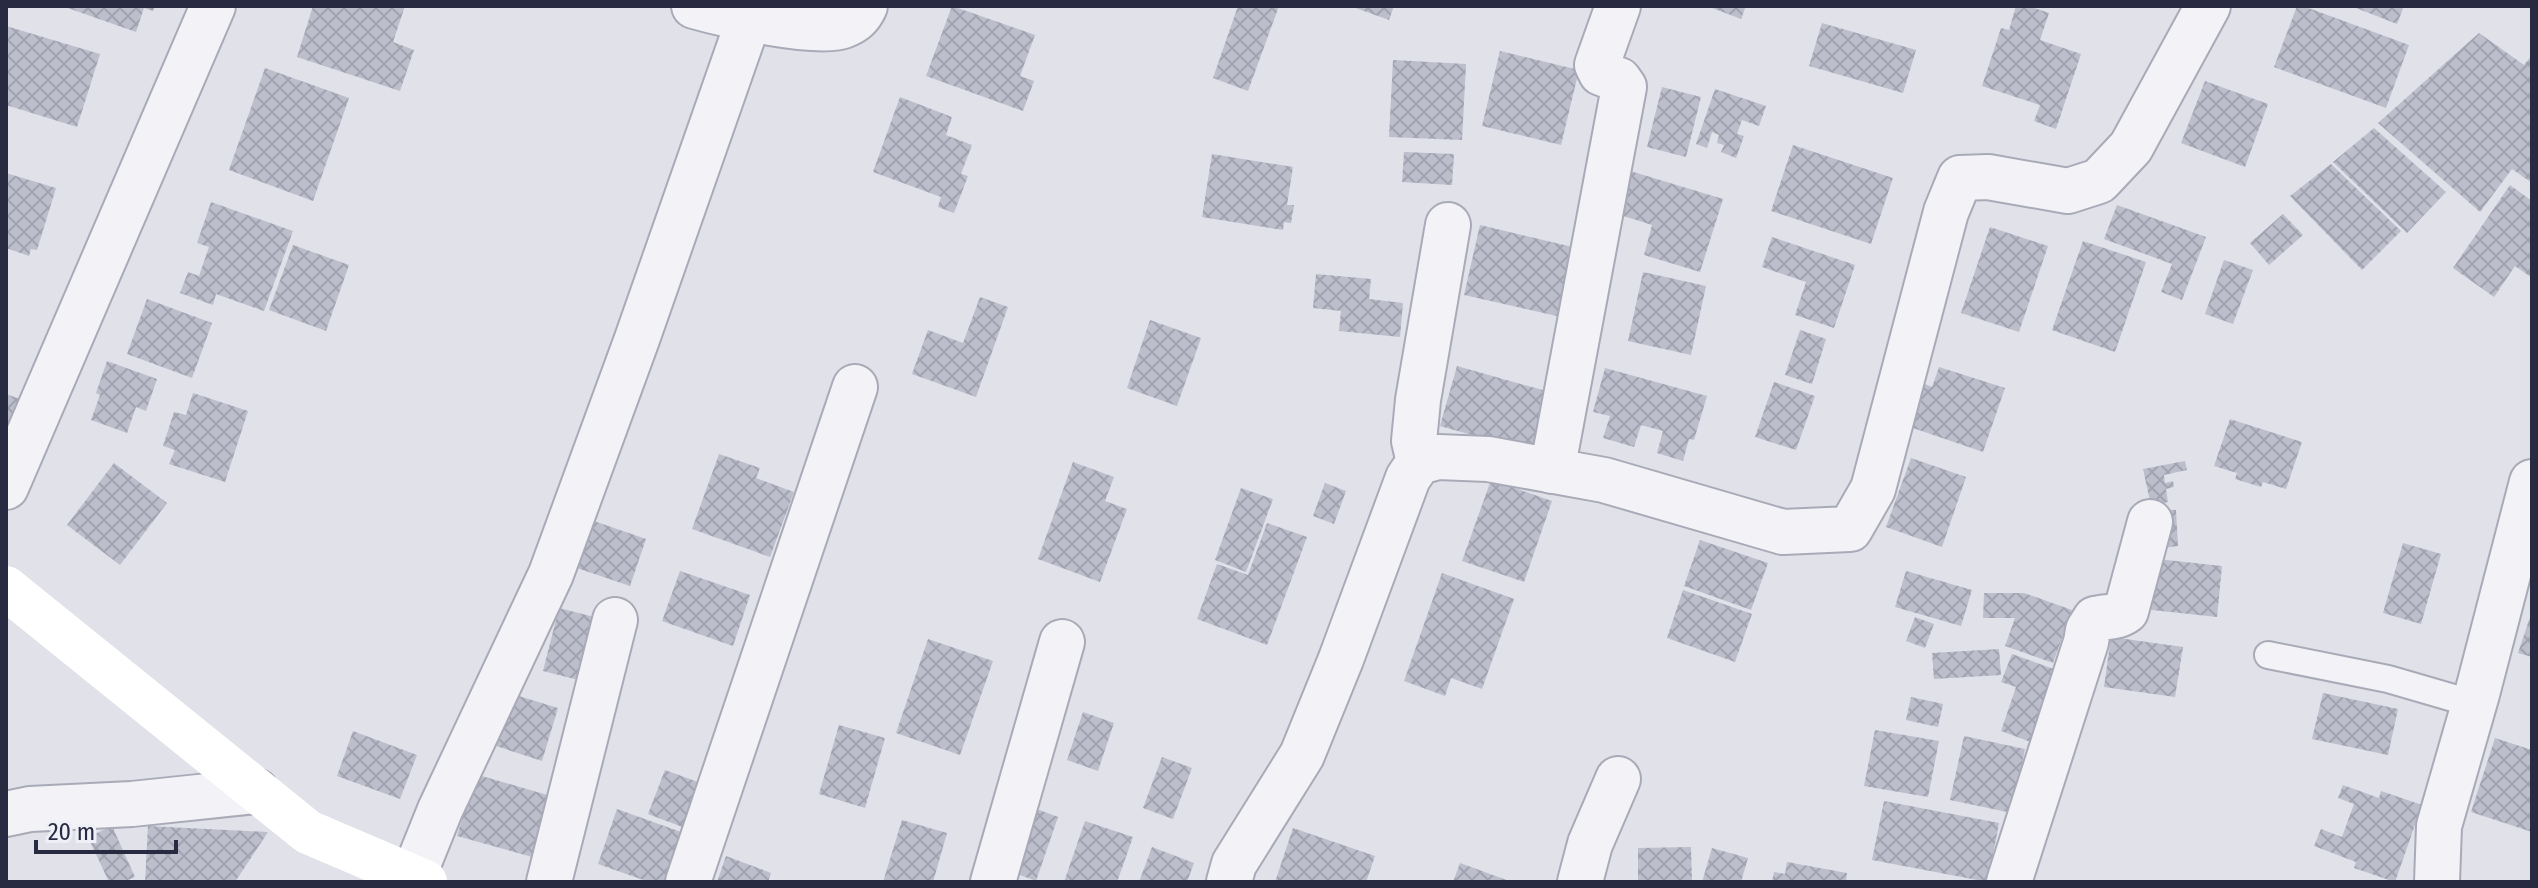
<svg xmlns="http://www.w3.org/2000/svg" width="2538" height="888" viewBox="0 0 2538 888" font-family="'Fira Sans Condensed',sans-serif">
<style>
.building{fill:url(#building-cross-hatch)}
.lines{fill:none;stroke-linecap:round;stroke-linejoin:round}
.lane-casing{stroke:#a9aab7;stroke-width:30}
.street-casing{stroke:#a9aab7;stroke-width:48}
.lane{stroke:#f3f3f7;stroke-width:26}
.street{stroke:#f3f3f7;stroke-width:44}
.secondary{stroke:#fff;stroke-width:44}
</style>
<defs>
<pattern id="building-cross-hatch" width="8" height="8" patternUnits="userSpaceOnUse" patternTransform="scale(2)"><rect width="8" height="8" fill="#bdbecc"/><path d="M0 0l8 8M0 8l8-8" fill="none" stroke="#a2a3b0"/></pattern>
</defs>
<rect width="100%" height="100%" fill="#e0e1e9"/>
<g class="building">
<path d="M 62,6 L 155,6 L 153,11 L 144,8 L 136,32 Z"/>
<path d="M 313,6 L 405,6 L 393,42 L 414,50 L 400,91 L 297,57 Z"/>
<path d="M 952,6 L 1035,35 L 1020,76 L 1034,81 L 1023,111 L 926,76 Z"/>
<path d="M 1238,6 L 1279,6 L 1248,91 L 1213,78 Z"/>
<path d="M 1350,6 L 1394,6 L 1389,20 Z"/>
<path d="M 1707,6 L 1746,6 L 1741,19 Z"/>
<path d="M 2016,6 L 2028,6 L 2049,13 L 2040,40 L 2081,54 L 2056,129 L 2034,121 L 2040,105 L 1982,86 L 2001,28 L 2009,30 Z"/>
<path d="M 2297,6 L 2303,6 L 2409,45 L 2386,108 L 2274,67 Z"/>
<path d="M 2351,6 L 2404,6 L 2397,24 Z"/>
<path d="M 1822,23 L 1916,50 L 1903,93 L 1809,66 Z"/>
<path d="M 6,26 L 100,54 L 77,127 L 6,105 Z"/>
<path d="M 2479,33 L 2524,65 L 2532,55 L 2532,183 L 2512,169 L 2480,212 L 2378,123 Z"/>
<path d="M 1500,51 L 1579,70 L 1561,145 L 1482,126 Z"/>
<path d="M 1393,60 L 1466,64 L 1462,140 L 1389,137 Z"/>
<path d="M 265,68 L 349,98 L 313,201 L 229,170 Z"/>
<path d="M 2205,81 L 2268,104 L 2245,167 L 2181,143 Z"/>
<path d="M 1662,87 L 1701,97 L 1686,157 L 1647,147 Z"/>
<path d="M 1715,89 L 1766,106 L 1759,126 L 1742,120 L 1737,134 L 1744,136 L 1736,158 L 1721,152 L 1724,145 L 1717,143 L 1719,135 L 1712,132 L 1707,148 L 1696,144 Z"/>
<path d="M 900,97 L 952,117 L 946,135 L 972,145 L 961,174 L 968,176 L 954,213 L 938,207 L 941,197 L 873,172 Z"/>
<path d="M 2374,128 L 2446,192 L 2407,233 L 2333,162 Z"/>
<path d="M 1793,145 L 1893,178 L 1871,244 L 1771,211 Z"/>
<path d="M 1404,152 L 1454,154 L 1452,185 L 1402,182 Z"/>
<path d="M 1212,154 L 1293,167 L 1287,205 L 1294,205 L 1291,223 L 1284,222 L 1283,230 L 1202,217 Z"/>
<path d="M 2331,164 L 2401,231 L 2362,270 L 2290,196 Z"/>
<path d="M 1627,170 L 1723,199 L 1700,272 L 1644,255 L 1652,225 L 1614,213 Z"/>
<path d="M 6,173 L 56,188 L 37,250 L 31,249 L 29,256 L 6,248 Z"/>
<path d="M 2510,185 L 2532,201 L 2532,278 L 2515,266 L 2494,297 L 2453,268 Z"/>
<path d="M 211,202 L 293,231 L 264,311 L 216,294 L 213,305 L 180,293 L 188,272 L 199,276 L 209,247 L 197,243 Z"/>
<path d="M 2117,205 L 2206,237 L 2182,300 L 2161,292 L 2172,264 L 2104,239 Z"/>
<path d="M 2283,214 L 2303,235 L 2269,265 L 2250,243 Z"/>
<path d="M 1480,225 L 1577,248 L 1561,317 L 1464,295 Z"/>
<path d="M 1990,227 L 2048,246 L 2019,332 L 1961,313 Z"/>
<path d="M 1772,237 L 1855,265 L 1834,328 L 1795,315 L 1806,282 L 1762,267 Z"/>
<path d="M 2083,241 L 2146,262 L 2115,352 L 2052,330 Z"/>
<path d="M 293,245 L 349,265 L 326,331 L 269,310 Z"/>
<path d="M 2224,260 L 2253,270 L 2233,324 L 2205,314 Z"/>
<path d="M 1643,272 L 1706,286 L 1691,355 L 1628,341 Z"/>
<path d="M 1316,274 L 1371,279 L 1369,299 L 1403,303 L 1400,337 L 1339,331 L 1341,311 L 1313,308 Z"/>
<path d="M 980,297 L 1008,307 L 976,397 L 912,374 L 928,330 L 963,343 Z"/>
<path d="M 147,299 L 212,323 L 192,378 L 127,354 Z"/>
<path d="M 1150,320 L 1201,338 L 1177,406 L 1127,388 Z"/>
<path d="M 1800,330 L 1826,339 L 1812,384 L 1785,375 Z"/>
<path d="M 107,361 L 157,379 L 146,411 L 136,407 L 127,433 L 91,420 L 100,395 L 96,393 Z"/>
<path d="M 1457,366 L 1553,393 L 1536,453 L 1440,426 Z"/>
<path d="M 1939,367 L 2005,388 L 1983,452 L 1910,427 L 1925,384 L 1932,387 Z"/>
<path d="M 1605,368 L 1707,396 L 1694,440 L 1689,439 L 1683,461 L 1657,453 L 1663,431 L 1641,425 L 1634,447 L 1603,438 L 1610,416 L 1593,412 Z"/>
<path d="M 1774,382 L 1815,396 L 1796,450 L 1755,437 Z"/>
<path d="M 193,393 L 248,411 L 225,482 L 169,464 L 175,450 L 163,446 L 174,412 L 186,415 Z"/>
<path d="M 6,394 L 20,399 L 6,436 Z"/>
<path d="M 2230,419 L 2302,442 L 2286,489 L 2263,482 L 2261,487 L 2235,479 L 2237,473 L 2214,466 Z"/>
<path d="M 719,454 L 760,468 L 756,478 L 794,492 L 770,557 L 692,529 Z"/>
<path d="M 1911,458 L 1966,477 L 1942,547 L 1886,527 Z"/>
<path d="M 2185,461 L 2187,470 L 2164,475 L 2165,483 L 2173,481 L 2174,487 L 2166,489 L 2168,502 L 2151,506 L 2143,469 Z"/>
<path d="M 1073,462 L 1114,477 L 1105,501 L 1127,509 L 1100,582 L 1038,559 Z"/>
<path d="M 114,463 L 167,503 L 120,565 L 67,525 Z"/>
<path d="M 1491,480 L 1552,501 L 1524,582 L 1462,561 Z"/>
<path d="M 1325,483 L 1346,491 L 1334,524 L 1313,516 Z"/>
<path d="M 1241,488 L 1273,499 L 1246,572 L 1215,560 Z"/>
<path d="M 2168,510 L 2176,510 L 2178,546 L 2155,549 L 2155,542 L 2169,540 Z"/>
<path d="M 588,519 L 646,539 L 630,586 L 571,566 Z"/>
<path d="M 1267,523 L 1307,537 L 1267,645 L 1197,619 L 1217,564 L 1248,575 Z"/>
<path d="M 1700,540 L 1768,563 L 1751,610 L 1684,586 Z"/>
<path d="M 2403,543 L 2441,554 L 2421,624 L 2383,613 Z"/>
<path d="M 2148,558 L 2222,566 L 2217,617 L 2143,609 Z"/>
<path d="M 680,571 L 750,595 L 733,646 L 662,621 Z"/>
<path d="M 1906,571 L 1972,590 L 1961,626 L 1895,607 Z"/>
<path d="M 1442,573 L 1514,599 L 1482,689 L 1451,678 L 1445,696 L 1404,681 Z"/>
<path d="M 1683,590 L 1752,614 L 1735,662 L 1667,638 Z"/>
<path d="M 1984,593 L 2024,593 L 2072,610 L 2053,663 L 2005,646 L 2015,618 L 1983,618 Z"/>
<path d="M 559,608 L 602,619 L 586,682 L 543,671 Z"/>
<path d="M 2531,614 L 2532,614 L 2532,657 L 2518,653 Z"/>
<path d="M 1915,617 L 1934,624 L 1925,648 L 1906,641 Z"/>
<path d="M 2111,637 L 2183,647 L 2175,697 L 2104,687 Z"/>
<path d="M 928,639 L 993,661 L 960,755 L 896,733 Z"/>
<path d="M 1999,649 L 2001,675 L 1934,679 L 1932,653 Z"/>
<path d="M 2012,654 L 2068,674 L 2036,744 L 2001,731 L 2016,687 L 2001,682 Z"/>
<path d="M 509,693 L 558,708 L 542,761 L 493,745 Z"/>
<path d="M 2323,693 L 2398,709 L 2388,755 L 2312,739 Z"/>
<path d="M 1911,697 L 1943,704 L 1938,727 L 1906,720 Z"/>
<path d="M 1083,712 L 1114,723 L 1098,771 L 1067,760 Z"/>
<path d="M 839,725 L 885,738 L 865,808 L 819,794 Z"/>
<path d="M 1875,730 L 1939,741 L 1928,797 L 1864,786 Z"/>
<path d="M 353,731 L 417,755 L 400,799 L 337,776 Z"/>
<path d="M 1964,736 L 2025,749 L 2012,813 L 1950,800 Z"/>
<path d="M 2495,738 L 2532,750 L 2532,832 L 2471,812 Z"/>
<path d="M 1162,757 L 1192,768 L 1173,819 L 1143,808 Z"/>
<path d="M 665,770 L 709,786 L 693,831 L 648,814 Z"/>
<path d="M 475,774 L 561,799 L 543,860 L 457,836 Z"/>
<path d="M 2343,785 L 2379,798 L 2381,791 L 2422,805 L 2395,882 L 2354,868 L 2356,862 L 2314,846 L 2321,829 L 2342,837 L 2354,804 L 2338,798 Z"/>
<path d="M 1884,801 L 1999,823 L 1988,882 L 1872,860 Z"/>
<path d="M 1026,805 L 1058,817 L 1036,881 L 1004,869 Z"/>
<path d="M 617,809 L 695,837 L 679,882 L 649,882 L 598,864 Z"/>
<path d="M 902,820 L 947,833 L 933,882 L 883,882 Z"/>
<path d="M 1085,821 L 1133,837 L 1117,882 L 1064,882 Z"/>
<path d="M 112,826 L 135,877 L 123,882 L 109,882 L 88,837 Z"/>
<path d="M 148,826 L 268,832 L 235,882 L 145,882 Z"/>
<path d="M 1293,828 L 1375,856 L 1366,882 L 1275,882 Z"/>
<path d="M 1152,847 L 1194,863 L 1187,882 L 1139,882 Z"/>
<path d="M 1691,847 L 1692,882 L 1638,882 L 1638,848 Z"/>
<path d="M 1712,848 L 1748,858 L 1741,882 L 1702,882 Z"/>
<path d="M 726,856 L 771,873 L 768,882 L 717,882 Z"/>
<path d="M 1787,862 L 1847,873 L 1846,882 L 1772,882 L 1774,872 L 1785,874 Z"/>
<path d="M 1460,863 L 1512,882 L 1453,882 Z"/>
</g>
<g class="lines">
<g class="lane-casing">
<path id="lane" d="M 2268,655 L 2388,679 L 2474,704"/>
</g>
<g class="street-casing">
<g id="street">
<path d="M 694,6 C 722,14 818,36 843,26 C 854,22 860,17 865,6"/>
<path d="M 1419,462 L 1414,441 L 1418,400 L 1448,225"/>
<path d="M 1552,471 L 1624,87 L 1619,80 L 1601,73 L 1597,65 L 1618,6"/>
<path d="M 6,487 L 213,6"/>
<path d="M 6,814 L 30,809 L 132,804 L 256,791"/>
<path d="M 413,877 L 440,810 L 551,574 L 637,339 L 749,19"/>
<path d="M 549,882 L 615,620"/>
<path d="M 688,882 L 855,387"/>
<path d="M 993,882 L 1062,642"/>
<path d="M 1229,882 L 1234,864 L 1302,755 L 1341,659 L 1408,478 L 1419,462 L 1438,457 L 1488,459 L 1604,480 L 1783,532 L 1850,529 L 1873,489 L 1946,212 L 1960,178 L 1988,177 L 2068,191 L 2099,181 L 2131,147 L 2208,6"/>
<path d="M 1580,882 L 1590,844 L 1618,779"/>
<path d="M 2009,882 L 2086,642 L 2088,630 L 2095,619 C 2106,616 2117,618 2126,611 L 2150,522"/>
<path d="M 2437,882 L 2439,826 L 2477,694 L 2532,482"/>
</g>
</g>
<use href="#lane" class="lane"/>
<use href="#street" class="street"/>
<path class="secondary" d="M 6,588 L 308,832 L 425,882"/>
</g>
<rect width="2538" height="888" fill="none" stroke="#282a41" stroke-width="16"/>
<path d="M36 840v12h140v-12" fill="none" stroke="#282a41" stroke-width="4"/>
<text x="48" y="840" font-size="24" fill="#282a41" stroke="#eff0f7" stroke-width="6" paint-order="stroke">20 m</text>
</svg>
